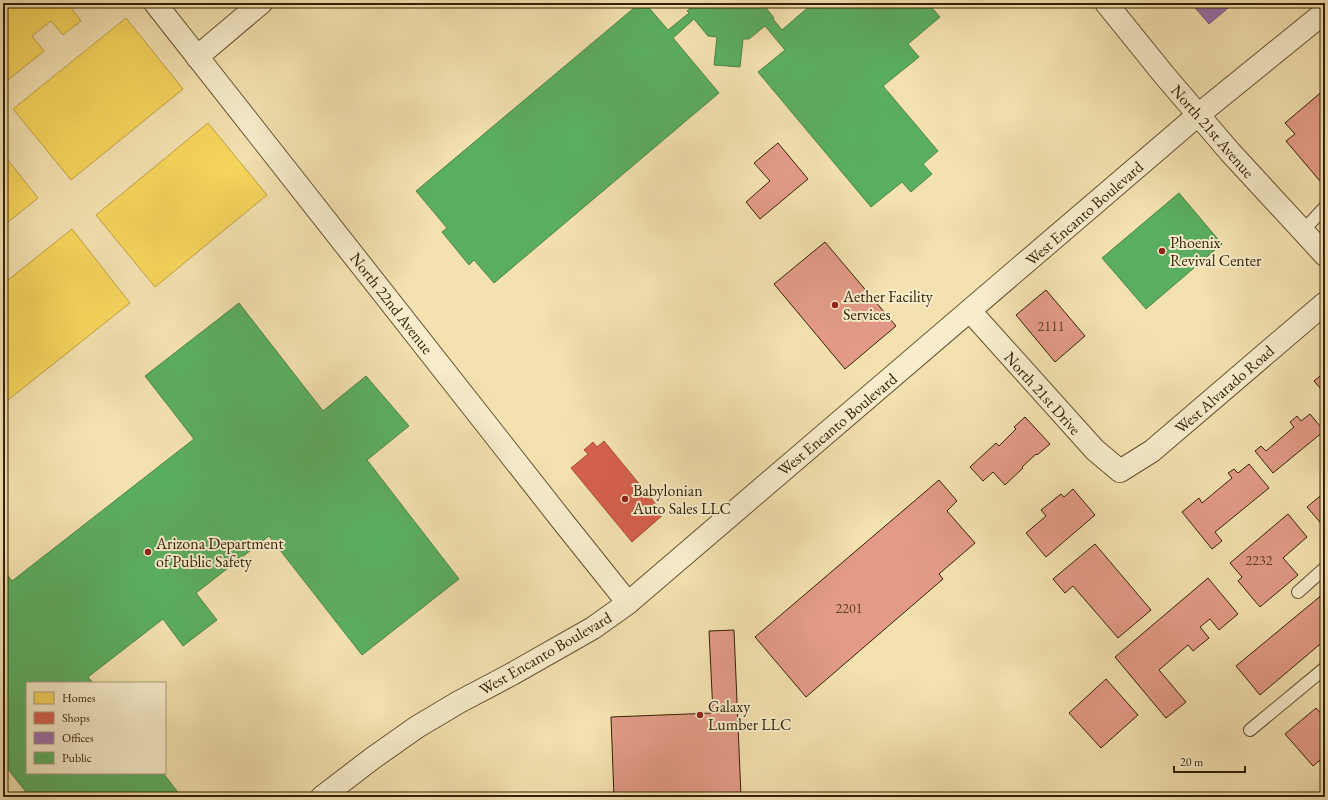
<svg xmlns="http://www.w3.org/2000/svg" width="1328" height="800" viewBox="0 0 1328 800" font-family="'EB Garamond',serif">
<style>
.homes{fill:#f6d55c;stroke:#bc9f42}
.shops{fill:#d6604d;stroke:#a54d38}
.offices{fill:#9970ab;stroke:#7b587a}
.public{fill:#5aae61;stroke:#4f8446}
.building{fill:#e39b87;stroke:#342106}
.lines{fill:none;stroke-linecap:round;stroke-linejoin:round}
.service-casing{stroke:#645130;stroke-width:14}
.minor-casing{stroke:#645130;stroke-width:24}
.tertiary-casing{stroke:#645130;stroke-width:24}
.service{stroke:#f7eccb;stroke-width:12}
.minor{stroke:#f7eccb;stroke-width:22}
.tertiary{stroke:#f7eccb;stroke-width:22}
.poi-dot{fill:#8f2418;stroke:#f7eccb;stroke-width:1.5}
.labels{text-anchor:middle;stroke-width:4;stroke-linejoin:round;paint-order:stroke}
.number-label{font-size:14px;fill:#604026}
.street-label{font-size:16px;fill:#342106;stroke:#f7eccb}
.poi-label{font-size:16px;fill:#342106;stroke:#f7eccb;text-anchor:start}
</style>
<rect width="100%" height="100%" fill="#f3e1af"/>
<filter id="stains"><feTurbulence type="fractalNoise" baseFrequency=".005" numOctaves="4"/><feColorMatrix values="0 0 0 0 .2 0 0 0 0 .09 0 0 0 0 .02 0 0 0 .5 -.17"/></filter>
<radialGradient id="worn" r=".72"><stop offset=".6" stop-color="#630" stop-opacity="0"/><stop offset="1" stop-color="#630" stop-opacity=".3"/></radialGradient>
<g class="homes">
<path d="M 3,3 L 72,3 L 69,5 L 81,21 L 63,35 L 51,21 L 32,36 L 44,51 L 3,84 Z"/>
<path d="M 126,18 L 183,89 L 71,180 L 13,109 Z"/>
<path d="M 208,123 L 267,195 L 155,287 L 96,215 Z"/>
<path d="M 3,154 L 38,198 L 3,226 Z"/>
<path d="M 72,229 L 130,303 L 3,404 L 3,284 Z"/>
</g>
<path class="shops" d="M 604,441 L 664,514 L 632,542 L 571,468 L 588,454 L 584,450 L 593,442 L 597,447 Z"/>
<path class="offices" d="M 1191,3 L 1234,3 L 1209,24 Z"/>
<g class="public">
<path d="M 640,3 L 645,3 L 668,30 L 689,13 L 687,11 L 696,3 L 762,3 L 774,18 L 773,19 L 782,30 L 813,3 L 928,3 L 940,17 L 908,44 L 919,57 L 883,86 L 938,151 L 923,164 L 932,174 L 911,192 L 902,182 L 871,207 L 758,72 L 785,50 L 765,26 L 749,39 L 743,39 L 740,67 L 714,65 L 717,37 L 708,36 L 694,19 L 673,38 L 719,93 L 494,283 L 474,260 L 469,265 L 442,232 L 447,228 L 416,191 Z"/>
<path d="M 1179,193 L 1222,244 L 1146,309 L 1102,258 Z"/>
<path d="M 239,303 L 323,411 L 366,376 L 409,426 L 367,460 L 459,579 L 362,655 L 269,536 L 196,593 L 217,620 L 183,646 L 163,619 L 88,677 L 93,683 L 27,683 L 27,773 L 163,773 L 180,795 L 178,797 L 30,797 L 3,763 L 3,569 L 12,581 L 194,439 L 145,376 Z"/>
</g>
<g class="building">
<path d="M 1325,89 L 1325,187 L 1286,141 L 1295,134 L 1285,123 Z"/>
<path d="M 778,143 L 808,179 L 760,219 L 746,202 L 770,181 L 754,163 Z"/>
<path d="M 825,242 L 896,326 L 845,369 L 774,284 Z"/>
<path d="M 1046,290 L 1085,336 L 1055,362 L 1016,315 Z"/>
<path d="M 1325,372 L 1325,394 L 1314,381 Z"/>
<path d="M 1310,414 L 1324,431 L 1273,473 L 1255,451 L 1261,446 L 1266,451 L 1294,427 L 1290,422 L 1297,416 L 1301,421 Z"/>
<path d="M 1025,417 L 1050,444 L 1037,455 L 1036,454 L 1022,467 L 1023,468 L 1005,485 L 993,472 L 983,481 L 970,467 L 996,443 L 999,446 L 1016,429 L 1014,427 Z"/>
<path d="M 1249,464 L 1269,488 L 1215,532 L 1222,541 L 1212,549 L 1182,512 L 1199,498 L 1202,503 L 1232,478 L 1228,473 L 1234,469 L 1238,473 Z"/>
<path d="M 939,480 L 957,501 L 947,511 L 975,543 L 939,574 L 943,579 L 806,697 L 755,637 Z"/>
<path d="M 1073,489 L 1095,515 L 1046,557 L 1026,533 L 1046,516 L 1041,510 L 1061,494 L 1064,497 Z"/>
<path d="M 1325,492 L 1325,528 L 1307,507 Z"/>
<path d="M 1288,514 L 1307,537 L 1283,558 L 1298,575 L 1260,607 L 1238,581 L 1242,577 L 1230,563 Z"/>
<path d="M 1095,544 L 1151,610 L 1118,638 L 1073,586 L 1065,593 L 1053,579 Z"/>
<path d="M 1208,578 L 1238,614 L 1219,630 L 1210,619 L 1200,627 L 1209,638 L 1193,651 L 1188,645 L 1159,670 L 1186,702 L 1166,718 L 1115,657 Z"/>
<path d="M 1325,588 L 1325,640 L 1260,695 L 1236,666 L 1323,594 L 1321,591 Z"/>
<path d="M 734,630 L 741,797 L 614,797 L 611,717 L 713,713 L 709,631 Z"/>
<path d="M 1106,679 L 1138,715 L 1101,748 L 1069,713 Z"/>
<path d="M 1316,708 L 1325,718 L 1325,756 L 1313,766 L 1285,734 Z"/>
</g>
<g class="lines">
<g class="service-casing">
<g id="service">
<path d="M 1303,231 L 1325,207"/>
<path d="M 1298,592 L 1325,568"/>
<path d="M 1250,730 L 1325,668"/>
</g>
</g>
<g class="minor-casing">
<g id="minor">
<path d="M 155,3 L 564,523 L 628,603"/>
<path d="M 1106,3 L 1165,76 L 1230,152 L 1325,255"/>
<path d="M 197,57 L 261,3"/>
<path d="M 970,311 L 1095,450 L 1120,471 L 1152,451 L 1325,303"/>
</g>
</g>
<g class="tertiary-casing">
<path id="tertiary" d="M 322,797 L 373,758 L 417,727 L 459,702 L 512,674 L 593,628 L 628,603 L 1198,115 L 1325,12"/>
</g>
<use href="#service" class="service"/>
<use href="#minor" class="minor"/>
<use href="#tertiary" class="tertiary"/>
</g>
<g class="poi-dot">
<circle cx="1162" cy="251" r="4"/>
<circle cx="835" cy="305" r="4"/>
<circle cx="625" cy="499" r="4"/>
<circle cx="148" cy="552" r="4"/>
<circle cx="700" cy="715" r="4"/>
</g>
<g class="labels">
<g class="number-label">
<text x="1051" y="331">2111</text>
<text x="1259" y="565">2232</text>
<text x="849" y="613">2201</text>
</g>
<g class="street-label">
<text transform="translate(1213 131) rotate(49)" y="6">North 21st Avenue</text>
<text transform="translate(1084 213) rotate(-41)" y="6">West Encanto Boulevard</text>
<text transform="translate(392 303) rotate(52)" y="6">North 22nd Avenue</text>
<text transform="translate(1224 389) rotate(-41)" y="6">West Alvarado Road</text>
<text transform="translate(1043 393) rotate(48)" y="6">North 21st Drive</text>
<text transform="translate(837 424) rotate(-40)" y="6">West Encanto Boulevard</text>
<text transform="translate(545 653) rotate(-30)" y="6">West Encanto Boulevard</text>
</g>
<g class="poi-label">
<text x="1170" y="248">Phoenix<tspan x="1170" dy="18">Revival Center</tspan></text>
<text x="843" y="302">Aether Facility<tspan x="843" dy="18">Services</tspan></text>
<text x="633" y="496">Babylonian<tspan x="633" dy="18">Auto Sales LLC</tspan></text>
<text x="156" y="549">Arizona Department<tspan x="156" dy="18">of Public Safety</tspan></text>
<text x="708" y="712">Galaxy<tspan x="708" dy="18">Lumber LLC</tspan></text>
</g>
</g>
<rect width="1328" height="800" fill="none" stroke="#f3e1af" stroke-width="16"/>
<rect x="4" y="4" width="1320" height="792" fill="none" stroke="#342106" stroke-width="2"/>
<rect x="8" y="8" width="1312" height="784" fill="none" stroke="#342106"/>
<rect x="26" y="682" width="140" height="92" fill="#f7eccb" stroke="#a99b7c"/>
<rect x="34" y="692" width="20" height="12" fill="#f6d55c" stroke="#a99b7c"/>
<text x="62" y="702" font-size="12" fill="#342106">Homes</text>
<rect x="34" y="712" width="20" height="12" fill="#d6604d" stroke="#a99b7c"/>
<text x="62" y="722" font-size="12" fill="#342106">Shops</text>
<rect x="34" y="732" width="20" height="12" fill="#9970ab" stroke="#a99b7c"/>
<text x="62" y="742" font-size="12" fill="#342106">Offices</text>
<rect x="34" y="752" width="20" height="12" fill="#5aae61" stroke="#a99b7c"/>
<text x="62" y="762" font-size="12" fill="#342106">Public</text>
<path d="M1174 766v6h71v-6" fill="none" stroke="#342106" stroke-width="2"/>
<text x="1180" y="766" font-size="12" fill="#342106" stroke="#f7eccb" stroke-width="3" paint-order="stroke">20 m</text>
<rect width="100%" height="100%" filter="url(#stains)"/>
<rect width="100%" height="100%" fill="url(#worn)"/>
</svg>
